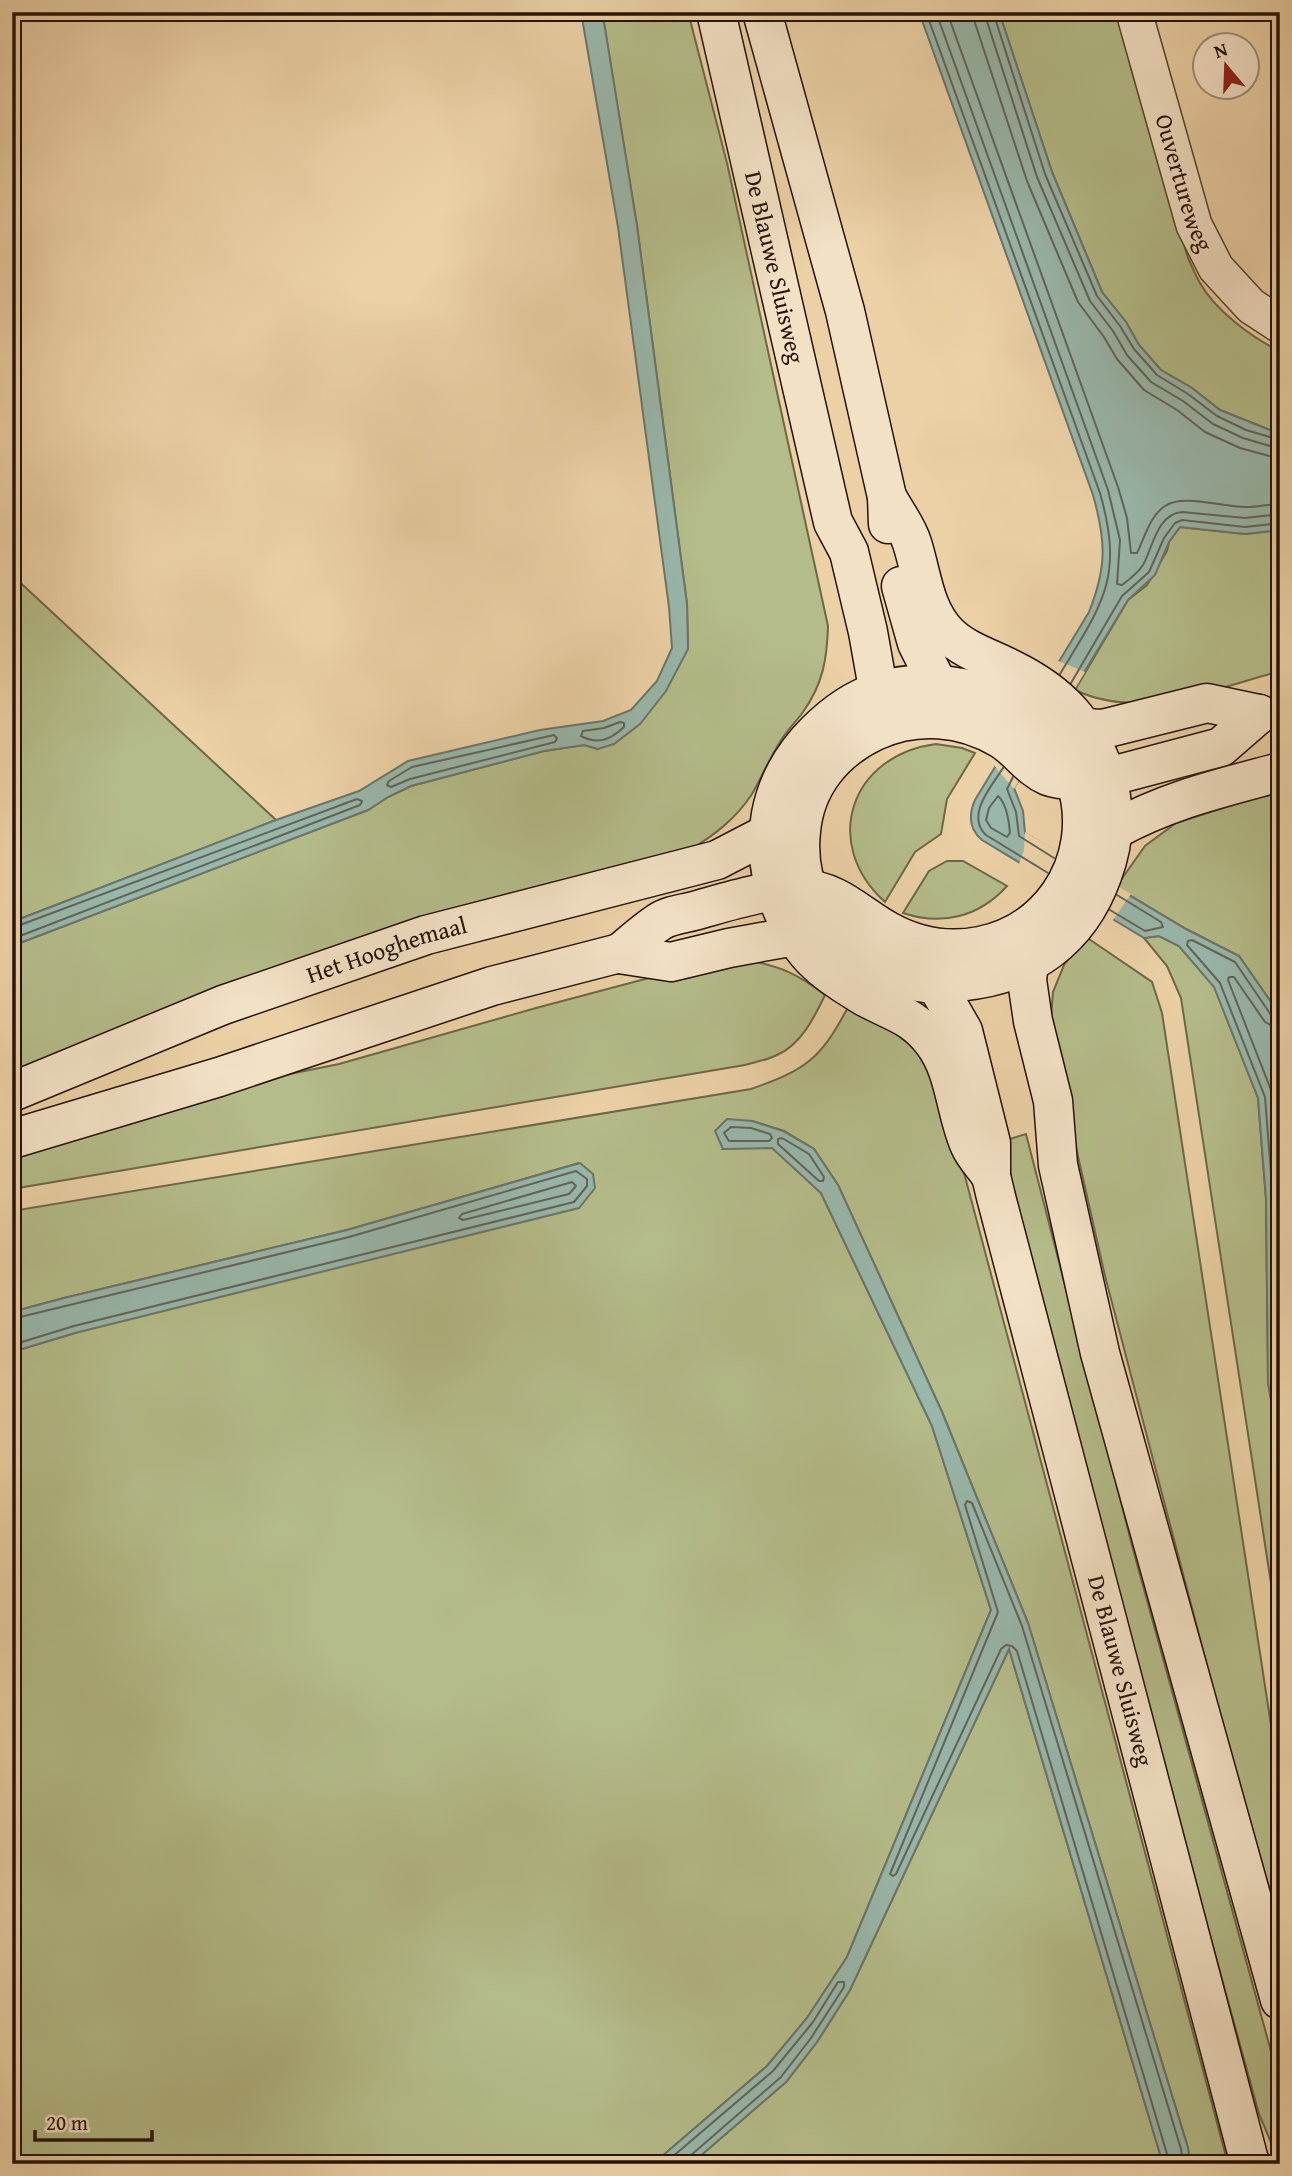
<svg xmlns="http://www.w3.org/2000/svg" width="1292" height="2176" viewBox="0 0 1292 2176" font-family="'Gentium Book Plus',serif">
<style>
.green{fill:#b4bc89;stroke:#6d6748;stroke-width:2}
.water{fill:#99b7ab;stroke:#6b7569;stroke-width:2}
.pier{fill:#ecd1a6}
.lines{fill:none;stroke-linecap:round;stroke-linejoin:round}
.shore{stroke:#606459;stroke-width:2}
.street-casing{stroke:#58422f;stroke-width:38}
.secondary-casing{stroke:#261207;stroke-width:41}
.street{stroke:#f3e1c5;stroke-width:35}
.secondary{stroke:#f3e1c5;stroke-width:38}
.labels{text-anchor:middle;stroke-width:5;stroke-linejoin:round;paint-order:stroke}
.street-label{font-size:24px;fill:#261207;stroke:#f3e1c5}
</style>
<rect width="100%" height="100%" fill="#ecd1a6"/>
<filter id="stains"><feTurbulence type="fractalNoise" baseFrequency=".00286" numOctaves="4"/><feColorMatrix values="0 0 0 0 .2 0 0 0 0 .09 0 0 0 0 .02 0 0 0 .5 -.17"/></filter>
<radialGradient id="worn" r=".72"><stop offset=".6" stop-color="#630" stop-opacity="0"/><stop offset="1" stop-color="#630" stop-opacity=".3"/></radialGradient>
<g class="green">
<path d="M 602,12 L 688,12 L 727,163 L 828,626 C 827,659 823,684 803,712 C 796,722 786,731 780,742 C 769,759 762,777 752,794 C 735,820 713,836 688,851 L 12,1078 L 12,946 L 368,810 L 388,797 L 411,786 L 544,751 L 584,745 L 598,749 L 688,649 L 687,604 L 637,226 Z"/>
<path d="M 999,12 L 1120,12 L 1131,68 L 1188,258 C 1192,266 1195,275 1200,283 C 1215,310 1252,338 1280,351 L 1280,434 L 1220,410 L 1192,388 L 1161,370 L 1139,345 L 1126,322 L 1102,292 L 1052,172 Z"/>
<path d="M 1180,527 L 1245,534 L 1280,530 L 1280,671 C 1215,689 1140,721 1075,690 L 1128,600 L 1147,585 L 1167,551 L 1169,542 Z"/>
<path d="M 12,575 L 276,820 L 12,922 Z"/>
<path d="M 936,744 L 962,748 L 975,753 L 947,799 L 941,834 L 915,852 L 885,902 C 820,843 851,755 936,744 Z"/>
<path d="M 1280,790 L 1280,1015 L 1239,956 L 1186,929 L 1116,887 L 1145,846 L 1176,823 Z"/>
<path d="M 947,861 L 963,861 L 1007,886 C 979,917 942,926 903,913 L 929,871 Z"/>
<path d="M 1159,936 L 1179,946 L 1214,986 L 1258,1098 L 1266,1199 L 1268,1382 L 1280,1454 L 1280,1642 L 1181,998 L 1167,966 L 1144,938 Z"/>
<path d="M 1086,937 L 1152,982 L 1162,1013 L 1280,1784 L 1280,1926 L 1232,1761 L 1105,1276 L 1050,1032 L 1053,992 L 1064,965 Z"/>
<path d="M 746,960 C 780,966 798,974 825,995 C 815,1016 801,1045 777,1055 C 767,1060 755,1062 745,1065 L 12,1189 L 12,1150 L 275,1077 L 339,1064 L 536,1008 L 709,962 Z"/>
<path d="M 847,1009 C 880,1021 916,1042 933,1074 C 939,1085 943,1098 947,1109 L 1228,2164 L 1190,2164 L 1188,2148 L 1028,1623 L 942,1412 L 838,1185 L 814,1149 L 784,1131 L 752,1121 L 723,1149 L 772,1147 L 821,1193 L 932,1426 L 991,1610 L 847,1957 L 807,2018 L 767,2066 L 653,2164 L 12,2164 L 12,1352 L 75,1333 L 579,1163 L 347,1230 L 64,1298 L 12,1312 L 12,1211 L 751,1089 C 805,1070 820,1060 847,1009 Z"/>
<path d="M 1026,1134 L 1134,1553 L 1280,2084 L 1280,2164 L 1259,2114 L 1105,1553 L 1000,1142 Z"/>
<path d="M 1009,1649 L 1163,2164 L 691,2164 L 786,2082 L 817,2042 L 850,1990 Z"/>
</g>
<g class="water">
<path d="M 581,12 L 602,12 L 605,28 L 637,226 L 687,604 L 688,649 L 666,691 L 640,724 L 614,744 L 598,749 L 584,745 L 544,751 L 411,786 L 388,797 L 368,810 L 12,946 L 12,922 L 276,820 L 359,791 L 408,761 L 540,730 L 603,721 L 631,710 L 657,681 L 672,648 L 669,607 L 618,227 Z"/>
<path d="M 919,12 L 999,12 L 1052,172 L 1102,292 L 1126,322 L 1139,345 L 1161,370 L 1192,388 L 1220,410 L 1280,434 L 1280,530 L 1245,534 L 1180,527 L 1169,542 L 1155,575 L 1128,600 L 1014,788 L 1023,811 L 1025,833 L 1186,929 L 1239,956 L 1280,1015 L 1280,1454 L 1268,1382 L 1266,1199 L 1258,1098 L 1214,987 L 1179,946 L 1159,936 L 1144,938 L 982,840 C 969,829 968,816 975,800 L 1089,612 C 1107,567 1106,541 1093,495 Z"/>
<path d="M 727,1119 L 752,1121 L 783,1131 L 814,1149 L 838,1185 L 942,1412 L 1028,1623 L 1188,2148 L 1190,2164 L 1163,2164 L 1009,1649 L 850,1990 L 817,2042 L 786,2082 L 691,2164 L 653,2164 L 767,2066 L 807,2018 L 847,1957 L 991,1610 L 932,1426 L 821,1193 L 772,1148 L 723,1149 L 715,1131 Z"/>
<path d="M 580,1163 L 593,1174 L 595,1188 L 579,1208 L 75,1333 L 12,1352 L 12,1312 L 64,1298 L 347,1230 Z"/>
</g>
<g class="pier">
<path d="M 1056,660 L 1085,672 L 1014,789 L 993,764 Z"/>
<path d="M 1025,832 L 1131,894 L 1111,923 L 1018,867 L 1024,850 Z"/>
</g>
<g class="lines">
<g class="shore">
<path d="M 926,12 L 1100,493 C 1124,578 1103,603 1060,674"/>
<path d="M 936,12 L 1108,490 L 1120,540 L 1117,584 L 1122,585 C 1130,579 1138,573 1143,565 C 1153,547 1157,514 1182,512 L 1245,518 L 1280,514"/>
<path d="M 947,12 L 1118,487 L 1127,518 L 1131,553 L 1137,553 C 1145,537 1149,517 1165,506 C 1183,493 1225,508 1247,507 C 1258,507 1269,504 1280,504"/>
<path d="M 974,12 L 975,23 L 1027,181 L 1078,302 L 1104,337 L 1117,359 L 1144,390 L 1177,410 L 1205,432 L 1240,448 L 1280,459"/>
<path d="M 984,12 L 1037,177 L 1090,301 L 1113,331 L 1127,355 L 1151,382 L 1183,401 L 1213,424 L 1243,438 L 1280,449"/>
<path d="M 993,12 L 1045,174 L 1097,296 L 1120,326 L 1134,349 L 1157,375 L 1188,394 L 1217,416 L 1246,430 L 1280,440"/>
<path d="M 1071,683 L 1122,596 L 1149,572 L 1164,538 L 1175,523 L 1182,520 L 1245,527 L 1280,523"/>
<path d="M 620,722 L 624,723 L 624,727 C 610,740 598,745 581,736 L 583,731 L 604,728 Z"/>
<path d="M 554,735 L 557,738 L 555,742 L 410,779 L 391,787 L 387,785 L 389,781 L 412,767 Z"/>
<path d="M 1003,768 C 992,786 965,815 986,835 L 1048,873"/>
<path d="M 1013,777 L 1007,789 L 1016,812 L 1019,836 L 1054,858"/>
<path d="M 998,796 C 1007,804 1009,821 1010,833 L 1007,837 L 991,828 L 986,820 L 989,808 Z"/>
<path d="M 1110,910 L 1145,931 L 1163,927 L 1161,922 L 1117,895"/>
<path d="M 12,928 L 357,799 L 362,801 L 360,805 L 12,939"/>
<path d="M 1280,1018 L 1271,1015 L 1235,962 L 1192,940 L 1188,941 L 1187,945 L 1220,983 L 1265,1097 L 1273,1199 L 1275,1381 L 1280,1411"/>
<path d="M 1280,1027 L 1272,1026 L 1265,1022 L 1234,977 L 1229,977 L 1228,980 L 1273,1095 L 1280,1178"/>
<path d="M 731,1127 L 751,1128 L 770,1134 L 772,1138 L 769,1141 L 729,1141 L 724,1133 Z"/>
<path d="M 782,1138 L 809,1154 L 824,1177 L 823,1181 L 819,1181 L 778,1144 L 778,1139 Z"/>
<path d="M 572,1182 L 576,1186 L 569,1194 L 463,1220 L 459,1218 L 462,1214 Z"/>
<path d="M 12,1319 L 349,1237 L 576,1171 L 587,1179 L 587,1186 L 574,1202 L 74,1326 L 12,1345"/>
<path d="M 664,2164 L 773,2071 L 813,2022 L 838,1982 L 844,1982 L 844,1987 L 811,2038 L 781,2077 L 690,2156 L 687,2164"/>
<path d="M 1170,2164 L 1017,1651 L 1012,1646 L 1006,1645 L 1001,1649 L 896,1874 L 893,1876 L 890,1874 L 998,1612 L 965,1505 L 967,1501 L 972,1503 L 1022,1626 L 1181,2149 L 1183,2164"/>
</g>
<g class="street-casing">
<g id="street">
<path id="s1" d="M 1134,12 L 1194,225 L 1216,268 L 1251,306 L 1280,325"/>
</g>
</g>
<g class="secondary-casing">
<g id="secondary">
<path id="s2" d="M 716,12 L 833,522 L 849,552 L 868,632 L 876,677 L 876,718"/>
<path d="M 762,12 L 845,311 L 887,497 L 888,524"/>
<path d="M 887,497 C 895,512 907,527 912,543 C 922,574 924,610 948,634 C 965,651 990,658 1011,669 C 1060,693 1087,722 1105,773 C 1117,808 1115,842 1102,876 C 1079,939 1031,974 965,981 C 949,983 934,985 919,982 C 894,977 869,962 849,946 C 813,916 796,878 801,831 C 805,785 834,750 875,731 C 916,712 963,716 1001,739 C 1018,749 1029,768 1048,776 C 1069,784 1097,777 1119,774 L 1221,747 L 1259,714"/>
<path d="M 901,586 L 917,643 L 938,685"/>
<path d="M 1084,728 L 1103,729 L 1207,703 L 1259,714"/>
<path d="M 1114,830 C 1168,800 1221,788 1280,772"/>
<path d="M 619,954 C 632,943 645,931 659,922 C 669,915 683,914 694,911 C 730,901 766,889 803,889 C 837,890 860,916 888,931 C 946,963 1019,951 1059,895 C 1082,862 1088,821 1076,782 C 1059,723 1009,693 950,686 C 926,683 900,684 877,692 C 853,700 833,715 816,732 C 767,781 756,845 782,909 C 791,930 801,949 818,964 C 832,977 850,988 867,998 C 893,1012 914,1016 933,1042 C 956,1072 955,1113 970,1146 C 975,1157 985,1167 991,1176"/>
<path d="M 619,954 L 671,962 L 729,948 L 795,936"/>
<path d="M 1029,963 L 1027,980 L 1033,1021 L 1053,1101 L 1058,1165 L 1100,1353 L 1280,2000"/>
<path id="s3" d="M 936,984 L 963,1031 L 991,1143 L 991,1176 L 996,1197 L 1250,2164"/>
<path id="s4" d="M 12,1092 L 223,1005 L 426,935 L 717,860 L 767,834"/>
<path d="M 12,1139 L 219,1077 L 492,986 L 643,947"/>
</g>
</g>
<use href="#street" class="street"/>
<use href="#secondary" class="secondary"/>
</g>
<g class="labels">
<g class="street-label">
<text dy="8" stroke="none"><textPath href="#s1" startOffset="178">Ouvertureweg</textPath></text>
<text dy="8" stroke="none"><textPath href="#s2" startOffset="262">De Blauwe Sluisweg</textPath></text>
<text dy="8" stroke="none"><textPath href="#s4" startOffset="401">Het Hooghemaal</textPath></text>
<text dy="8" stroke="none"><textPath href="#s3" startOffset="714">De Blauwe Sluisweg</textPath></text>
</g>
</g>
<rect width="1292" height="2176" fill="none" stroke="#ecd1a6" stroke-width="42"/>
<rect x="14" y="14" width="1264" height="2148" fill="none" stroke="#261207" stroke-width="3.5"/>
<rect x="21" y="21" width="1250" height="2134" fill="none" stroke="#261207" stroke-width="2"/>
<g transform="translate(1226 66) rotate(341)"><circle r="33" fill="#f3e1c5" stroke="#a18e79" stroke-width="2"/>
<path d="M0-5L12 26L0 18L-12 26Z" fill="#8f2418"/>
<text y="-10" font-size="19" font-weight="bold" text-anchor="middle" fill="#261207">N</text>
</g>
<path d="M35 2130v10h117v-10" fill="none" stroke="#261207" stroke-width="3.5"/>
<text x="46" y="2130" font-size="21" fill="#261207" stroke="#f3e1c5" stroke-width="5" paint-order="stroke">20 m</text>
<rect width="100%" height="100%" filter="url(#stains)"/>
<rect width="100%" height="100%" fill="url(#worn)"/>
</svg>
